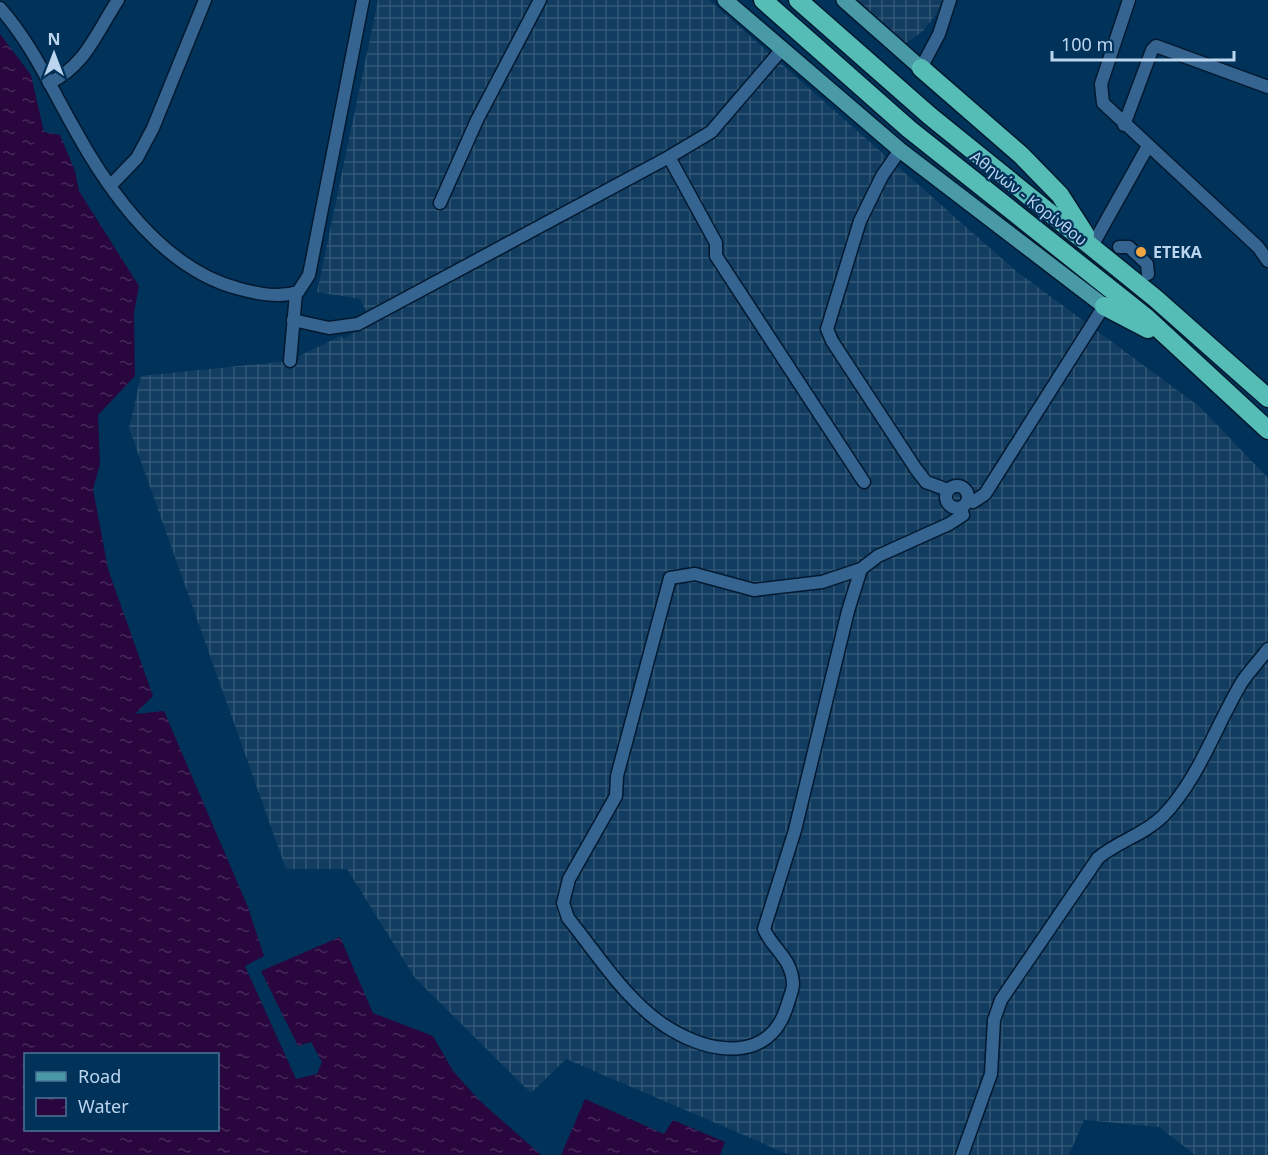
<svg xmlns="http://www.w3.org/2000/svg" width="1268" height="1155" viewBox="0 0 1268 1155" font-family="'Noto Sans',sans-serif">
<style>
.industrial{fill:url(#industrial-grid)}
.water{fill:url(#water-ripples);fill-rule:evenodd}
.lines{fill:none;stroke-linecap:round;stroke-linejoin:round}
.minor-casing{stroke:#02192f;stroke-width:15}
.major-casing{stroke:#02192f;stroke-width:18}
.highway-casing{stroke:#02192f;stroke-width:21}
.minor{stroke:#366490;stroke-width:12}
.major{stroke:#4999a7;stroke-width:15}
.highway{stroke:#56bdb6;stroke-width:18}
.poi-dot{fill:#f2a541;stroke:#00325a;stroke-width:2}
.labels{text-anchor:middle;stroke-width:4.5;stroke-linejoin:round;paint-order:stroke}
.street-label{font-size:16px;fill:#bcd5ee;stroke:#00325a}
.poi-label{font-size:16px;font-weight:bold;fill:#bcd5ee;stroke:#00325a;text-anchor:start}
</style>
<defs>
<pattern id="industrial-grid" width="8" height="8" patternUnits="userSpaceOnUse" patternTransform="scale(1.5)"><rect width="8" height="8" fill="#123c60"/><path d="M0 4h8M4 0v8" fill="none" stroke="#335777"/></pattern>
<pattern id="water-ripples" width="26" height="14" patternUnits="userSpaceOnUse" patternTransform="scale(1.5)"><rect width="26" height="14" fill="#29063e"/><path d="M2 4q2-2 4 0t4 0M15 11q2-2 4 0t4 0" fill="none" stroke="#46295a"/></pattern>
</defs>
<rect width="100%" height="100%" fill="#00325a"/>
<g class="industrial">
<path d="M 378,0 L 709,0 L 1016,271 L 1200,407 L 1268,478 L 1268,1155 L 1195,1155 L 1159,1127 L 1084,1120 L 1069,1155 L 790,1155 L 566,1059 L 531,1093 L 415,978 L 347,869 L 286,869 L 129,428 L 141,376 L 299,360 L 299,356 L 341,336 L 343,339 L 372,322 L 360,299 L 317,292 Z"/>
<path d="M 856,0 L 942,0 L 937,13 L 922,32 L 904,44 Z"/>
</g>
<g class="water">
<path d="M 0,34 L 31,75 L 44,132 L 60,135 L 75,171 L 79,191 L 139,286 L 134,313 L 135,376 L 98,415 L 100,464 L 93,489 L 108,569 L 153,696 L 135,714 L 164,711 L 248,907 L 264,956 L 245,966 L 296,1079 L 317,1074 L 322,1062 L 311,1042 L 298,1046 L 261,971 L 340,937 L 373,1013 L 433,1036 L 453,1071 L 480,1101 L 541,1155 L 0,1155 ZM 218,1054 L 218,1130 L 26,1130 L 26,1054 Z"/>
<path d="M 585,1099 L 664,1134 L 673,1120 L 725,1142 L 720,1155 L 561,1155 Z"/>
</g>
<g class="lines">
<g class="minor-casing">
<g id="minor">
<path d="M 1129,0 L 1101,84 L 1103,103 L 1258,247 L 1268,261"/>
<path d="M 0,8 C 32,44 50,86 74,128 C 110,194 164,270 240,289 C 259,294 279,298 298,292 L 309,275 L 363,0"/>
<path d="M 921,68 L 939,34 L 950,0"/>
<path d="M 49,83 C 86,65 96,33 118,0"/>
<path d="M 1124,125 L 1152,50 L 1156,46 L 1268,87"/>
<path d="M 900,150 L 882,176 L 860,221 L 827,329 L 832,341 L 916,469 L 926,482 L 948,490"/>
<path d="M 669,157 L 716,243 L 716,256 L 864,482"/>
<path d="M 111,185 L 137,158 L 153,128 L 205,0"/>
<path d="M 440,203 L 477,120 L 540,0"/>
<path d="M 1092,246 L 1148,146"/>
<path d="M 1119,247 L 1129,247 L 1147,264 L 1148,274"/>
<path d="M 293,320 L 329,328 L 358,324 L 669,157 L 711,132 L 783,48"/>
<path d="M 290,361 L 296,293"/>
<circle cx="957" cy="497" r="11"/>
<path d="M 968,498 L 973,502 L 985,494 L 1104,306"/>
<path d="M 861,569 L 822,582 L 754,590 L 695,574 L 670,578 L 617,776 L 616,796 L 569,879 L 563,903 L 568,918 C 598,955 628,1004 670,1029 C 712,1054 770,1063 787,1006 C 789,999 793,990 793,984 C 792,958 773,950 764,929 L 795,830 L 848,611 L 861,569 L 878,556 L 949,524 L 963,515 L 961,508"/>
<path d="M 962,1155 L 991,1074 L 994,1020 L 1001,1000 L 1098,858 C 1118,841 1144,835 1163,816 C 1200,777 1215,727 1242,682 C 1250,670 1260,660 1268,649"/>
</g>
</g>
<g class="major-casing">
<g id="major">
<path d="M 725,0 L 900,150 L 1104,306"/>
<path d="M 844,0 L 921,68"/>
</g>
</g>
<g class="highway-casing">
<g id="highway">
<path d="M 763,0 L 909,129 L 1147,318 L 1268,430"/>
<path d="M 798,0 L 930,116 L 1155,298 L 1268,398"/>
<path d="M 921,68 L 1021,155 L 1060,195 L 1085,234"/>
<path d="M 1104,306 L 1148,329"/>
</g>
</g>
<use href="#minor" class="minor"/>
<use href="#major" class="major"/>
<use href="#highway" class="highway"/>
</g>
<circle class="poi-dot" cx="1141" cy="252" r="6"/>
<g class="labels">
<g class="street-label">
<text transform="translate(1029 198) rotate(38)" y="6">Αθηνών - Κορίνθου</text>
</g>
<g class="poi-label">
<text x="1153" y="258">ΕΤΕΚΑ</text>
</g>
</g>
<rect x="24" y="1053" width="195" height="78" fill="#00325a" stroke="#4b7395" stroke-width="1.5"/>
<rect x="36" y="1072" width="30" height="9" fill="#4999a7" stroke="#4b7395" stroke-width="1.5"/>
<text x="78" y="1083" font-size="18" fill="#bcd5ee">Road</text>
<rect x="36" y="1098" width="30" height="18" fill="url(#water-ripples)" stroke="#4b7395" stroke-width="1.5"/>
<text x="78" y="1113" font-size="18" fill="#bcd5ee">Water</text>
<g transform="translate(54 54)" stroke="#00325a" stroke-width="4.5" paint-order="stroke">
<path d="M0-4.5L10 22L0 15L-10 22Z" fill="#bcd5ee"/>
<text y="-9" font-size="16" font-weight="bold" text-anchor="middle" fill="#bcd5ee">N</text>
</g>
<path d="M1052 51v9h182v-9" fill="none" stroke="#bcd5ee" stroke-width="3"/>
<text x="1061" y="51" font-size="18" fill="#bcd5ee" stroke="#00325a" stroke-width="4.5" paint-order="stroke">100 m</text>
</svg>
